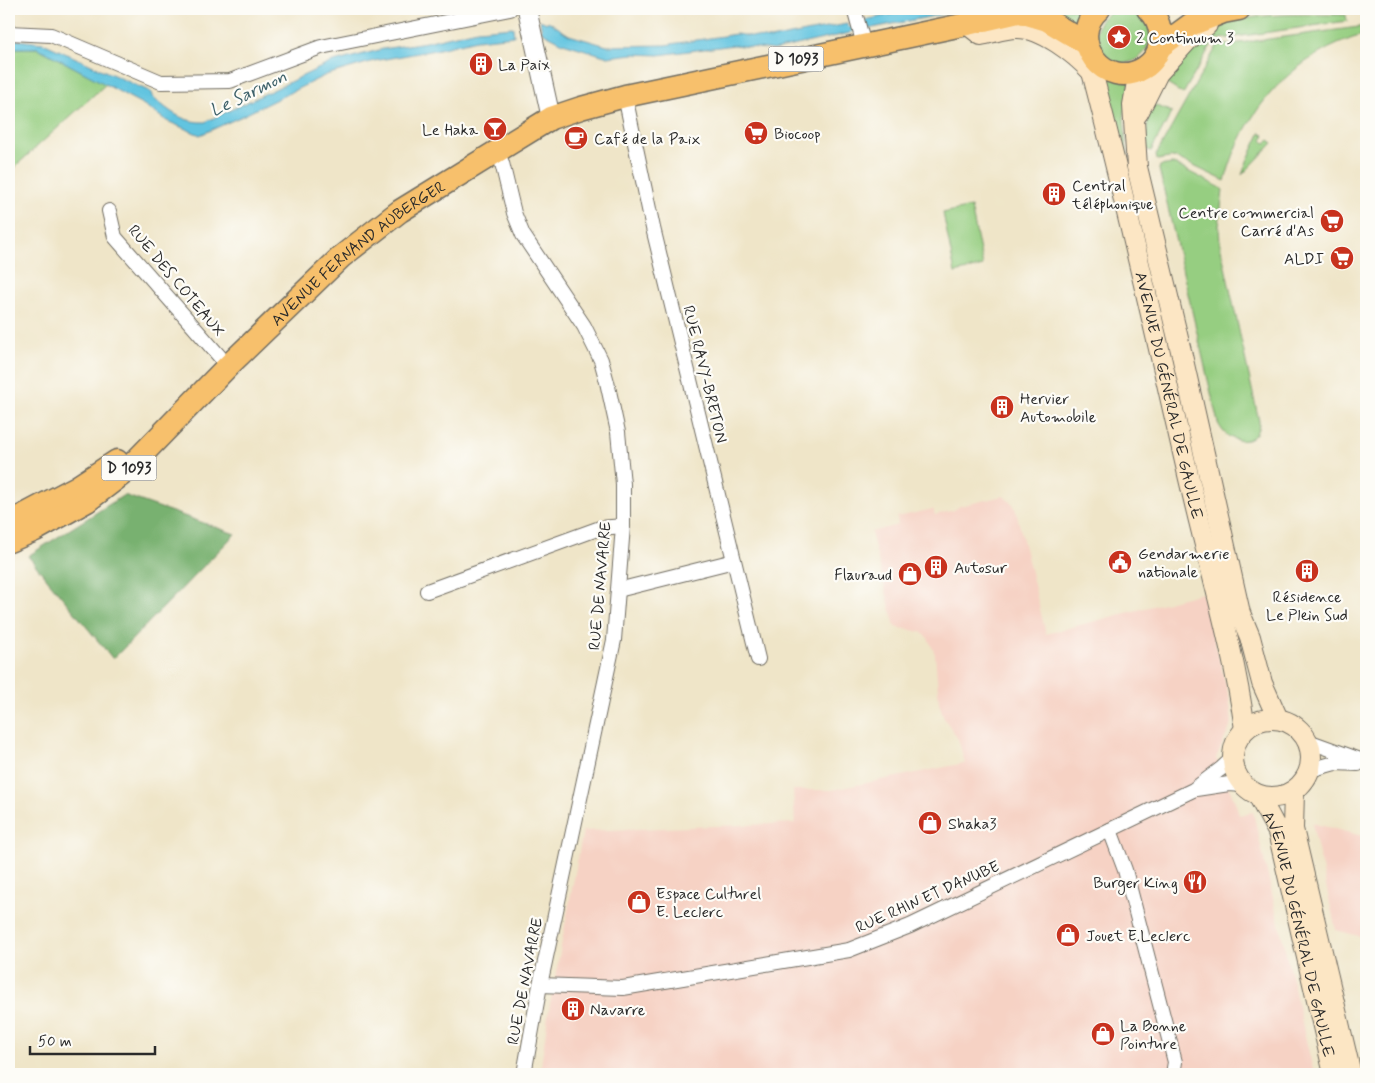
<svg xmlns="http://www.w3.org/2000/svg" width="1375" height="1083" viewBox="0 0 1375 1083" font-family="Mynerve,sans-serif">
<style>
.built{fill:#f6d2c4}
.green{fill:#96ce81;stroke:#607c56}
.forest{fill:#78b16f;stroke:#526e4d}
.water{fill:#62c4e0;stroke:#467886}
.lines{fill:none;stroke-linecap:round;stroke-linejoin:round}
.stream{stroke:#62c4e0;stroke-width:5}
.minor-casing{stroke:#706c62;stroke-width:16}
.tertiary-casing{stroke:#706c62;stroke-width:20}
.secondary-casing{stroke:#706c62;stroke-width:22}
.primary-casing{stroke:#706c62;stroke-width:25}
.minor{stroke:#fff;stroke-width:14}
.tertiary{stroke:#fff;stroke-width:18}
.secondary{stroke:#fce6c4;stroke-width:20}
.primary{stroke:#f7c06c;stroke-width:22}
.labels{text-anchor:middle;stroke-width:4.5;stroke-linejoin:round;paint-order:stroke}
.shield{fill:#fdfcf7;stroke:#6a6a68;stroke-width:1}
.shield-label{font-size:15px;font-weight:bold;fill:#2b2b2b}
.poi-label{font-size:16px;fill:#2b2b2b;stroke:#fdfcf7;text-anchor:start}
.street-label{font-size:16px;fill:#2b2b2b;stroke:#fdfcf7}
.water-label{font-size:18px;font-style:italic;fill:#3e616a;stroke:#fdfcf7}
</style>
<rect width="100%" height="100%" fill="#fdfcf7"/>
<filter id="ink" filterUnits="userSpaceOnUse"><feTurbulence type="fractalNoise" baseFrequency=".02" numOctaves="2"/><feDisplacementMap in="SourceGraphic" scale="10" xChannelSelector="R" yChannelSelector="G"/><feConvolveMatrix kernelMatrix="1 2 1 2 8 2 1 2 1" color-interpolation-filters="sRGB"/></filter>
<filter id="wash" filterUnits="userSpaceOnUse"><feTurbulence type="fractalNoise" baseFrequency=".0096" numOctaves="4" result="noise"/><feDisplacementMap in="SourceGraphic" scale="20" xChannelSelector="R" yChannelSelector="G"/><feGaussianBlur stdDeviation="1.12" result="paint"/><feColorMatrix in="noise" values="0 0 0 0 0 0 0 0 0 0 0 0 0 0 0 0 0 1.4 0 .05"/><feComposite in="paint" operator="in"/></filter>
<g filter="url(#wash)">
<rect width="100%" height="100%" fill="#efe5c8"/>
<g class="built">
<path d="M 1003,496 L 1013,504 L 1016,511 L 1046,634 L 1202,593 L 1229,697 L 1232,723 L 1216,758 L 1236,804 L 1239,815 L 1253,812 L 1314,1074 L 540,1074 L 548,1015 L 583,831 L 795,823 L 793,790 L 832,790 L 965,763 L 958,739 L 944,718 L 939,703 L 935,654 L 928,638 L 921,632 L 895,627 L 871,532 L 898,525 L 897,517 L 933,509 L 935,515 L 954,510 L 960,506 Z"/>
<path d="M 1312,823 L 1366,837 L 1366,938 L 1336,930 Z"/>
</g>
<g class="green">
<path d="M 1047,9 L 1088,9 L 1077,28 Z"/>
<circle cx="1123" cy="36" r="27"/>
<path d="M 1346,15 L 1347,21 L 1214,40 L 1183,94 L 1161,80 C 1175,66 1193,44 1207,33 C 1238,10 1309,15 1346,15 Z"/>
<path d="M 1366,26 L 1366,34 C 1293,54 1244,109 1225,181 L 1175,157 L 1157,160 L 1156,155 L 1217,46 Z"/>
<path d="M 19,48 L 38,48 L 106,84 L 9,172 L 9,49 Z"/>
<path d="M 1102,76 L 1130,81 L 1124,118 L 1128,164 L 1125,166 Z"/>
<path d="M 1152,104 L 1172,112 L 1151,151 L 1146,149 C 1146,133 1147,119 1152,104 Z"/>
<path d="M 1261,132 L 1265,136 L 1262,140 L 1265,143 L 1269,140 L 1273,143 L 1242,175 L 1247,161 Z"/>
<path d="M 1172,164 L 1176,165 L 1221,188 L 1223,190 L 1219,226 L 1220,244 L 1259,421 C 1259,437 1247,445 1232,438 C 1225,435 1221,429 1218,423 L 1159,169 L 1160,166 Z"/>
<path d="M 971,207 L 983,266 L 955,273 L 943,213 Z"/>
</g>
<path class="forest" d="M 124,495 L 235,534 L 113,659 L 28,556 Z"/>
<g class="water">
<path d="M 918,9 L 970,9 L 867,29 L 865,20 Z"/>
<path d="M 540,20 L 547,23 L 548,21 L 569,35 L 607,46 L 665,45 L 736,34 L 770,39 L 847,24 L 850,33 L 774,50 L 734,45 L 659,55 L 633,54 L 608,57 L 563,43 L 542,32 Z"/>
<path d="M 513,27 L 514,36 L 476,40 L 435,50 L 374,61 L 326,75 L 240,117 L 200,135 L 167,121 L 144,105 L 38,48 L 9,48 L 9,39 L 43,43 L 151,92 C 151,98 156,100 161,104 C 174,115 188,123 205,122 L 330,63 L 383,49 L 426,42 L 477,30 Z"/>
</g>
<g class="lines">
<path class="stream" d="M 842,31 L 873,25"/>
</g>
</g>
<g filter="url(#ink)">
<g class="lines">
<g class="minor-casing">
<g id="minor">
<path d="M 854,9 L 864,45"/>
<path d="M 9,33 L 51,35 L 161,82 L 230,81 L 321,47 L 510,9"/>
<path d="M 625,96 L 653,228 L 758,659"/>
<path d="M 497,151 L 502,163 L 514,213 L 523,235 L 584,326 L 601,360 L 607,382 L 618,432 L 623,484 L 623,526 L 614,640 L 540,985 L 524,1074"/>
<path d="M 109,211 L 115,237 L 228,366"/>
<path d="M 618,590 L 734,561"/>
<path d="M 427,591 L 600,528 L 623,526"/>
<path d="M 1308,741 L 1366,762"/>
<path d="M 1310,770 L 1335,763 L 1358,764"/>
<path d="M 1196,789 L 1229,784 L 1243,785"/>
<path d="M 1110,830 L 1125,870 L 1175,1062 L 1173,1074"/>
<path d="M 540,985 L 623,988 L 849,950 L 910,926 L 1193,790 L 1222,768 L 1233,758"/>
</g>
</g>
<g class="tertiary-casing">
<path id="tertiary" d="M 527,9 L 551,118"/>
</g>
<g class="secondary-casing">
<g id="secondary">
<path d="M 967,24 L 981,35 C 992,33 1005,28 1016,28 C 1042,27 1075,54 1092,72"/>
<path id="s1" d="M 1095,61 L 1092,72 C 1129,213 1160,355 1193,496 C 1211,573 1234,650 1245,729"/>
<path d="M 1139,71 L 1133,105 L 1137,167 L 1181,351 L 1240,613 L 1250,637 L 1262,683 L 1278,719"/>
<path d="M 1138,113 L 1158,73 L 1187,41 L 1207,25"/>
<circle cx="1272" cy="758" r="39"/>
<path d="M 1294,791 L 1293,829 L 1351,1074"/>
<path id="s2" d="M 1258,795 L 1278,832 L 1334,1074"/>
</g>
</g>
<g class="primary-casing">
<g id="primary">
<path d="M 1099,9 C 1065,39 1105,92 1144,68 C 1152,63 1159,54 1160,43 C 1162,31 1158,17 1148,9"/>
<path d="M 1020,12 L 1047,20 L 1087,44"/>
<path d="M 1160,47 L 1190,25 L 1223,12 L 1239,9"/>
<path d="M 9,523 L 77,487 L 117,461"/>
<path id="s3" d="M 9,541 L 35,530 L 87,501 L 125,472 L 228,366 L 341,257 L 400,211 L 551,118 L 581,108 L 625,96 L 967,24 L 1031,9"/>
</g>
</g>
<use href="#minor" class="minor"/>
<use href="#tertiary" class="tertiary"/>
<use href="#secondary" class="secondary"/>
<use href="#primary" class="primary"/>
</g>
</g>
<defs>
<g id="sight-disc" transform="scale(1.25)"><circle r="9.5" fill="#c8321e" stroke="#fdfcf7"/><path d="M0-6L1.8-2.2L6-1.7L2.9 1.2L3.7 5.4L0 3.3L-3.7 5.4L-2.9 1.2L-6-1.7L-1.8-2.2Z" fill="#fff"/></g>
<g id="building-disc" transform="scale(1.25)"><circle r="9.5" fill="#c8321e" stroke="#fdfcf7"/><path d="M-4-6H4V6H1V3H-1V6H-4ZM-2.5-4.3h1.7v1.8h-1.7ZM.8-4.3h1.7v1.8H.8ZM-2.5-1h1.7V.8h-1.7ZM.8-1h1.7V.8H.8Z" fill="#fff"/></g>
<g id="bar-disc" transform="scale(1.25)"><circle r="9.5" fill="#c8321e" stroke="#fdfcf7"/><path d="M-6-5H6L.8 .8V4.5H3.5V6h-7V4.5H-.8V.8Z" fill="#fff"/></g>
<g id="supermarket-disc" transform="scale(1.25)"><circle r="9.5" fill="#c8321e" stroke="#fdfcf7"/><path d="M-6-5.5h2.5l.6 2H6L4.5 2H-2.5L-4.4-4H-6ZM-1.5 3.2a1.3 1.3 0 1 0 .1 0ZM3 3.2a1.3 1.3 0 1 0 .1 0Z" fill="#fff"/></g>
<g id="cafe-disc" transform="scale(1.25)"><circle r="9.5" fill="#c8321e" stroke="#fdfcf7"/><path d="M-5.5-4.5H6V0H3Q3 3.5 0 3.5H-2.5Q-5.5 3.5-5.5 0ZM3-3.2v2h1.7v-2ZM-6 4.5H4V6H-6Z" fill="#fff"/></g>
<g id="civic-disc" transform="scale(1.25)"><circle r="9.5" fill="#c8321e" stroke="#fdfcf7"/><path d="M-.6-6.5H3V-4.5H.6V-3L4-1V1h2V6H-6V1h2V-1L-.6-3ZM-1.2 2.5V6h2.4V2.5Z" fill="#fff"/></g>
<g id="shop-disc" transform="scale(1.25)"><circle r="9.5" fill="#c8321e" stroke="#fdfcf7"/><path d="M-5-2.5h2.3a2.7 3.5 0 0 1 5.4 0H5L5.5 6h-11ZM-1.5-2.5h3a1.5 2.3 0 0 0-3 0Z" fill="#fff"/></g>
<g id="restaurant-disc" transform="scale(1.25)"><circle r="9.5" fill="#c8321e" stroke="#fdfcf7"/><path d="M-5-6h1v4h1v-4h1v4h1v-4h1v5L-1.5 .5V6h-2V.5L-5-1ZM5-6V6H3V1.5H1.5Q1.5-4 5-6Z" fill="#fff"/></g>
</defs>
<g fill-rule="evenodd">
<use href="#sight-disc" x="1119" y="37"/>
<use href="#building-disc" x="481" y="64"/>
<use href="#bar-disc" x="495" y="129"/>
<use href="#supermarket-disc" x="756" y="133"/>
<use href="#cafe-disc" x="576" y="138"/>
<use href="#building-disc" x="1054" y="194"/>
<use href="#supermarket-disc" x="1332" y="221"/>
<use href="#supermarket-disc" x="1342" y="258"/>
<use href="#building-disc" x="1002" y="407"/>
<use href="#civic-disc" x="1120" y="562"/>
<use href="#building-disc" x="936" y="567"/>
<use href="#building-disc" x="1307" y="571"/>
<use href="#shop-disc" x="910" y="574"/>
<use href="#shop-disc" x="930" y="823"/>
<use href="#restaurant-disc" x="1195" y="882"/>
<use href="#shop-disc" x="639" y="902"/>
<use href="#shop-disc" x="1068" y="935"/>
<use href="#building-disc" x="573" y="1009"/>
<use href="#shop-disc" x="1103" y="1034"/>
</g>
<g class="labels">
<g class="shield">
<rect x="768.5" y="46.5" width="55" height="25" rx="4"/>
<rect x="101.5" y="455.5" width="55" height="25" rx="4"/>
</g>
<g class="shield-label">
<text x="796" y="64">D 1093</text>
<text x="129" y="473">D 1093</text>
</g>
<g class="poi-label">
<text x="1136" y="43">2 Continuum 3</text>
<text x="498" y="70">La Paix</text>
<text x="478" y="135" text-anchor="end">Le Haka</text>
<text x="774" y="139">Biocoop</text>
<text x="594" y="144">Café de la Paix</text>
<text x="1072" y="191">Central<tspan x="1072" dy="18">téléphonique</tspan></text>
<text x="1314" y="218" text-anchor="end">Centre commercial<tspan x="1314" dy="18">Carré d'As</tspan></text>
<text x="1324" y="264" text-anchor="end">ALDI</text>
<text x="1020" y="404">Hervier<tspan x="1020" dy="18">Automobile</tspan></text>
<text x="1138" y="559">Gendarmerie<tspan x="1138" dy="18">nationale</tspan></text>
<text x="954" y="573">Autosur</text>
<text x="892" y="580" text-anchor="end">Flauraud</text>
<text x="1307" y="602" text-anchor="middle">Résidence<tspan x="1307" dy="18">Le Plein Sud</tspan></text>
<text x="948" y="829">Shaka3</text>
<text x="1178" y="888" text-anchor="end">Burger King</text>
<text x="656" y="899">Espace Culturel<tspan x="656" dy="18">E. Leclerc</tspan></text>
<text x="1086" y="941">Jouet E.Leclerc</text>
<text x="590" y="1015">Navarre</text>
<text x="1120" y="1031">La Bonne<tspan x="1120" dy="18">Pointure</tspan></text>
</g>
<g class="street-label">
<text dy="6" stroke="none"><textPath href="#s3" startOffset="456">AVENUE FERNAND AUBERGER</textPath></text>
<text transform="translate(177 280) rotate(50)" y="6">RUE DES COTEAUX</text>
<text transform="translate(706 374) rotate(76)" y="6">RUE RAVY-BRETON</text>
<text dy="6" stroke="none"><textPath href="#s1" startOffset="344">AVENUE DU GÉNÉRAL DE GAULLE</textPath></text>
<text transform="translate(599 586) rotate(-85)" y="6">RUE DE NAVARRE</text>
<text transform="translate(927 896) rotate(-24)" y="6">RUE RHIN ET DANUBE</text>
<text dy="6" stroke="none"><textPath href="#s2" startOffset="146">AVENUE DU GÉNÉRAL DE GAULLE</textPath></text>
<text transform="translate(524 981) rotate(-79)" y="6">RUE DE NAVARRE</text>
</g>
<g class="water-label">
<text transform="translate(248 93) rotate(-26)" y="6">Le Sarmon</text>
</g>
</g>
<rect width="1375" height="1083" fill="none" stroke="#fdfcf7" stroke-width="30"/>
<path d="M30 1046v8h125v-8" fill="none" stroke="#2b2b2b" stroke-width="2.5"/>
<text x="38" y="1046" font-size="15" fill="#2b2b2b" stroke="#fdfcf7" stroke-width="4" paint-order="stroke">50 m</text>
</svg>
